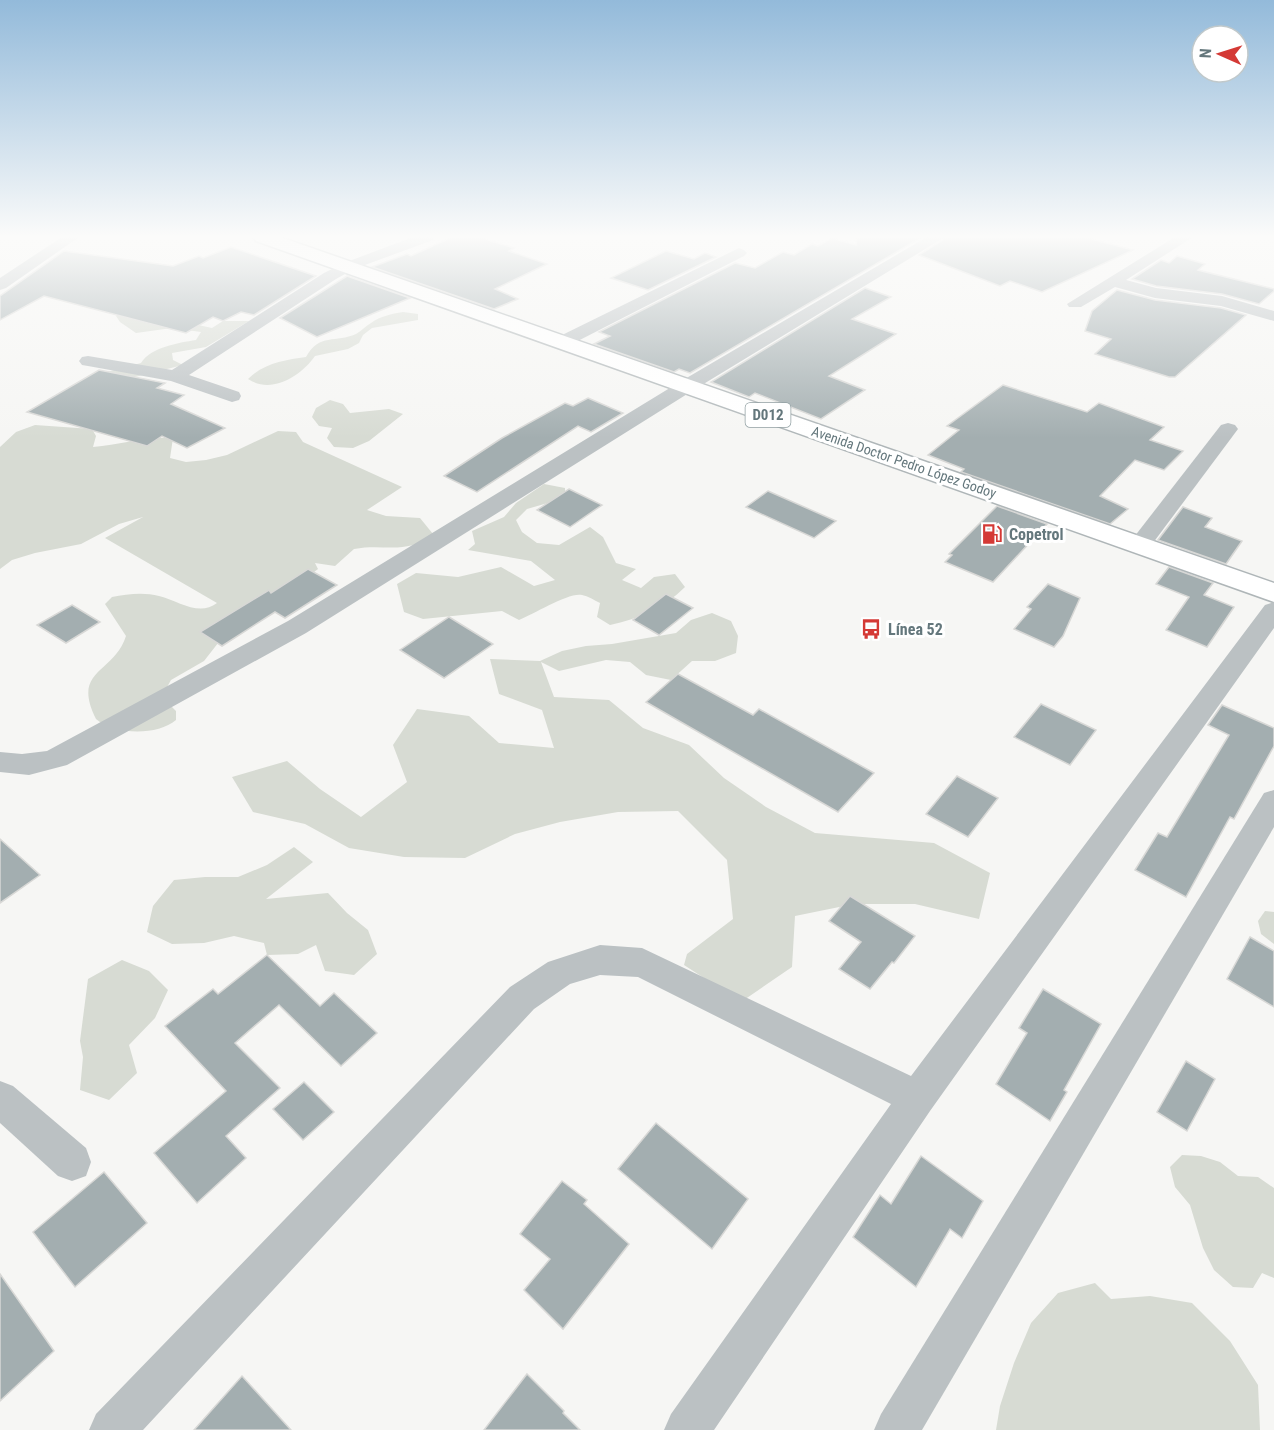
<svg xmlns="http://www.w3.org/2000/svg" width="1274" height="1430" viewBox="0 0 1274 1430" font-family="'Roboto Condensed',sans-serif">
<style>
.green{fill:#d7dbd3}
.building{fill:#a3aeb0;stroke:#d8d8d6;stroke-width:1.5}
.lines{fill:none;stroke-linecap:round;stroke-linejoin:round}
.primary-casing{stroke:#afb6b8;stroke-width:3}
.minor{fill:#bbc1c3;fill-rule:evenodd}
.primary{fill:#fff;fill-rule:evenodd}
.labels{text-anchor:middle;stroke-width:6;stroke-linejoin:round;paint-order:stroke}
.far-street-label{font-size:14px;fill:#64777c;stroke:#fff}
.shield{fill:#fff;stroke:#92a0a3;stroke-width:1.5}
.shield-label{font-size:15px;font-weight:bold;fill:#64777c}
.poi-label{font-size:16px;font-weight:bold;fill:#64777c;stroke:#fff;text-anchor:start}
</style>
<rect width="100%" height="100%" fill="#f6f6f4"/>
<g class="green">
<path d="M 125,309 L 212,328 L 223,321 L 249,321 L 206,347 L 172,353 L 173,360 L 183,365 L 131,378 L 103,373 L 141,363 C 151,347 178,343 196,340 L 201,332 L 172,328 L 136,333 L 120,322 L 116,316 Z"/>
<path d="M 403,312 L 418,314 L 418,320 L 372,328 L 363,335 L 359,343 L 348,349 L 315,356 C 301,376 271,395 248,379 C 264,363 285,360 306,357 C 319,333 336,343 356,334 C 361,331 366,326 371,323 C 381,316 391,314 403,312 Z"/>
<path d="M 330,400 L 343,404 L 350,413 L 389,409 L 403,414 L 369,441 L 353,448 L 334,447 L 327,438 L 332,428 L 319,426 L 312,417 L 316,408 Z"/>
<path d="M 35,425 L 92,429 L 96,436 L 93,447 C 120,445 145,436 173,438 L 170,458 L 186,462 L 206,460 L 227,455 L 278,431 L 296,432 L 303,442 L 402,487 L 367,510 L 386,516 L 420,518 L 433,534 C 406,556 385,543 354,549 L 335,566 L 315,563 L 318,569 L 310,575 L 222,638 L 204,661 L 171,680 L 166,689 L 169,704 L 176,711 L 176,720 C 157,736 115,735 96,719 C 71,669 114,674 126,636 L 105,604 L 112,597 C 127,594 144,592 159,596 C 179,601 199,617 217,603 L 105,538 L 143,517 L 119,524 L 81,544 L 35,553 L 12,560 L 0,569 L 0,447 L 16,432 Z"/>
<path d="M 544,484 L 565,488 L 565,498 L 527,509 L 516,520 L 522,532 L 537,543 L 559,545 L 590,527 L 603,537 L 616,563 L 636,569 L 622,580 L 641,588 L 654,577 L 675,574 L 685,587 C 664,608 638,619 610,625 L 597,617 L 600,603 C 594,600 588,596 582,595 C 569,592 534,614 519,620 L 502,611 L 423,619 L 404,612 L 397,584 L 416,573 L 458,577 L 501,567 L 534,586 L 555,580 L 531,561 L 468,550 L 475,544 L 472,531 L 504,517 L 516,503 Z"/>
<path d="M 712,613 L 731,621 L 738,636 L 736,653 L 715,661 L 692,661 L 671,680 L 646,675 L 630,662 L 606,660 L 559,671 L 541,662 L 554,697 L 609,700 L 643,728 L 689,745 L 724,778 L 766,807 L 815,833 L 934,843 L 990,873 L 979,919 L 915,904 L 854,904 L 795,916 L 792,967 L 741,1002 L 684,965 L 687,954 L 733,919 L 727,860 L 678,811 L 618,812 L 560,822 L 515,834 L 465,858 L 404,857 L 349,848 L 305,824 L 253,812 L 232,777 L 287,761 L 320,789 L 361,817 L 407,782 L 393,745 L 417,709 L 469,716 L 499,743 L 554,748 L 542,710 L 499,694 L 490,659 L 540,661 L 562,651 L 586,646 L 612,644 L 676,633 L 691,620 Z"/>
<path d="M 294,847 L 313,862 L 266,899 L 328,893 L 347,913 L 368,930 L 377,954 L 354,975 L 325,971 L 316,945 L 298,954 L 267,955 L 264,943 L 234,936 L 204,943 L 172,944 L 147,932 L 153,906 L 174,880 L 205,877 L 238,877 L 267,865 Z"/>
<path d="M 1265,911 L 1274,912 L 1274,944 L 1261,934 L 1258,921 Z"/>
<path d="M 122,960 L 149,971 L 168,990 L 155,1018 L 129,1045 L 137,1073 L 109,1100 L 80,1090 L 83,1057 L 80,1041 L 88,979 Z"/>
<path d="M 1182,1155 L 1201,1156 L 1220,1162 L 1238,1176 L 1258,1177 L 1274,1188 L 1274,1278 L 1262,1273 L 1253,1288 L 1233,1287 L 1214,1270 L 1203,1248 L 1190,1205 L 1175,1187 L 1170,1167 Z"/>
<path d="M 1095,1283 L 1111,1299 L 1150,1296 L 1192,1303 L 1230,1341 L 1258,1385 L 1260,1430 L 996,1430 L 1000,1406 L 1014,1363 L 1031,1323 L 1058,1293 Z"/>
</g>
<g class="building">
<path d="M 452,237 L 478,237 L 514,248 L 509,251 L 547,264 L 495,289 L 518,299 L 494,309 L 372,267 L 407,254 L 411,256 Z"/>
<path d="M 857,237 L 922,237 L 690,373 L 679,369 L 674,372 L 594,344 L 610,336 L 599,332 L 735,263 L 755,268 L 783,252 L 794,255 L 812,244 L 818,246 L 832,238 L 856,245 Z"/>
<path d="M 947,237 L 1084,237 L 1133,250 L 1042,292 L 1010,281 L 1000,286 L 919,255 Z"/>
<path d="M 231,247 L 316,276 L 254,315 L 241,312 L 223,321 L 213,317 L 186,333 L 44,296 L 0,320 L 0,296 L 64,251 L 173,266 L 199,256 L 203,258 Z"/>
<path d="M 666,251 L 694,259 L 705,253 L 716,257 L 648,290 L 611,278 Z"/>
<path d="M 1177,256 L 1205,264 L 1198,270 L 1274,289 L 1274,291 L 1259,304 L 1222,294 L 1156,286 L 1132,279 L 1161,260 L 1169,263 Z"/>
<path d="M 347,276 L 410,298 L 317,337 L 280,318 Z"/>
<path d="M 865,288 L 891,297 L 852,319 L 896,334 L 829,376 L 865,390 L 821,419 L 755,393 L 749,397 L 711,382 Z"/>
<path d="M 1117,290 L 1155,300 L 1221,308 L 1246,315 L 1175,377 L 1169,377 L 1095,354 L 1111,339 L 1085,331 L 1092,311 Z"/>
<path d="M 99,370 L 165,383 L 157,388 L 184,395 L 171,404 L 225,428 L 187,448 L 162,436 L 147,446 L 27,412 Z"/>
<path d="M 1003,385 L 1087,412 L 1099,403 L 1164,427 L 1150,440 L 1183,451 L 1164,470 L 1135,460 L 1100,496 L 1128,509 L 1110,524 L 961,472 L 964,469 L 928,455 L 959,430 L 947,426 Z"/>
<path d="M 588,398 L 623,413 L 591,432 L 578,426 L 477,492 L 444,476 L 502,438 L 565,403 L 573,406 Z"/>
<path d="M 569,489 L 602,505 L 570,527 L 537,510 Z"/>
<path d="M 768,491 L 836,521 L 814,538 L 746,507 Z"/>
<path d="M 997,506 L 1047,524 L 993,582 L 945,562 L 952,555 L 949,554 Z"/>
<path d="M 1183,507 L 1212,518 L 1205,527 L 1242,541 L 1226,564 L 1158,540 Z"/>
<path d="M 1169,567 L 1213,583 L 1204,595 L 1234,607 L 1207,647 L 1166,630 L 1189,597 L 1156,584 Z"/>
<path d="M 308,569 L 337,585 L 285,618 L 275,612 L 222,646 L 200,632 L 269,590 L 271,593 Z"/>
<path d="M 1048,584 L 1080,598 L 1063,636 L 1054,647 L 1014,629 L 1031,609 L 1027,607 Z"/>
<path d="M 666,594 L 693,608 L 659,635 L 633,620 Z"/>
<path d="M 72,605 L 100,622 L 66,643 L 37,625 Z"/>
<path d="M 449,617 L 493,644 L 444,678 L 400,650 Z"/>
<path d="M 678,674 L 753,715 L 759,709 L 874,773 L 838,812 L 646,702 Z"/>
<path d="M 1041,704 L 1096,730 L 1070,765 L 1014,737 Z"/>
<path d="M 1222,705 L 1274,728 L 1274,746 L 1234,819 L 1230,817 L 1186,897 L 1135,870 L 1158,833 L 1167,837 L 1229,735 L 1208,725 Z"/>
<path d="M 957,776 L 998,798 L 968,837 L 926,814 Z"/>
<path d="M 0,839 L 40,875 L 0,903 Z"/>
<path d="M 850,896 L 915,936 L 894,963 L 892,962 L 870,989 L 839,969 L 861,942 L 829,921 Z"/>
<path d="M 1250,937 L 1274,951 L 1274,1007 L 1227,979 Z"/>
<path d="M 267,955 L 320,1006 L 334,993 L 377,1033 L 341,1066 L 279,1005 L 235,1043 L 280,1088 L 226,1136 L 246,1158 L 197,1203 L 154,1153 L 226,1091 L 165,1026 L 213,989 L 218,994 Z"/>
<path d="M 1043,989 L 1101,1024 L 1064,1090 L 1067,1092 L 1050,1121 L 996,1084 L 1027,1033 L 1019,1028 Z"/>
<path d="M 1186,1061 L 1215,1079 L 1187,1131 L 1157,1112 Z"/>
<path d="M 304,1082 L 334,1112 L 303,1140 L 273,1109 Z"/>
<path d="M 656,1123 L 748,1199 L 712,1249 L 618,1169 Z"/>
<path d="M 921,1156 L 983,1201 L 962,1238 L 950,1229 L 916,1287 L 853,1237 L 880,1195 L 891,1204 Z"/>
<path d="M 104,1172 L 147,1223 L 75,1287 L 33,1232 Z"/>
<path d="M 562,1181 L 587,1200 L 584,1204 L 629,1244 L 563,1329 L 524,1290 L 550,1259 L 520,1234 Z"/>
<path d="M 0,1274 L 54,1351 L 0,1401 Z"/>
<path d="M 527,1374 L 564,1411 L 563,1413 L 580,1430 L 484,1430 Z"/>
<path d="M 242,1376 L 291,1430 L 194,1430 Z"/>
</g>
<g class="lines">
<g class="primary-casing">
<path id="primary" d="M 253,237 L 280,237 L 1274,583 L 1274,602 L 256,241 Z"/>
</g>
<g class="minor">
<path d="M 62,237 L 79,237 L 6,288 L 0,290 L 0,278 Z"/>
<path d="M 413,237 L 435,237 L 433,240 L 354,269 L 336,279 L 189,375 L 239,392 L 241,396 L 239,400 L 232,402 L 171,381 L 88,366 L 82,365 L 79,361 L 82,357 L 88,356 L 172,370 L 324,273 L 344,263 Z"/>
<path d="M 927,237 L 945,237 L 692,391 L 306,633 L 67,765 L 29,775 L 0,772 L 0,752 L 22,754 L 47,751 L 288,621 L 678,383 Z"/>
<path d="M 1175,237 L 1193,237 L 1126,280 L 1156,288 L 1222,296 L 1274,311 L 1274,321 L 1221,306 L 1155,298 L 1115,287 L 1081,307 L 1069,307 L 1067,304 Z"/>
<path d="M 739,248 L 744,250 L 747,253 L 744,256 L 568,346 L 556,346 L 553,342 L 556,338 Z"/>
<path d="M 1228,423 L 1235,425 L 1238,429 L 1147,551 L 1139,553 L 1131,551 L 1128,546 L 1131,541 L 1221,425 Z"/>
<path d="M 1274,602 L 1274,628 L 930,1111 L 714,1430 L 664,1430 L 671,1414 L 891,1104 L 638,977 L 600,975 L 570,984 L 534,1009 L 143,1430 L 89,1430 L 96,1414 L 510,987 L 548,962 L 600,945 L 642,948 L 911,1076 L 1265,605 Z"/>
<path d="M 1274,790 L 1274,827 L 922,1430 L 874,1430 L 881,1414 L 1264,793 Z"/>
<path d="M 0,1081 L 13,1086 L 86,1148 L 91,1162 L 86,1176 L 72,1181 L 58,1176 L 0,1123 Z"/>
</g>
<use href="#primary" class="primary"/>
</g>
<linearGradient id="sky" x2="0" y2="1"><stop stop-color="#93bada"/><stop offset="0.54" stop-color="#fbfbfa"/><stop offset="1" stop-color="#fbfbfa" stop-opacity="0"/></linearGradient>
<rect width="1274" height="438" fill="url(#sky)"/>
<defs>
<g id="fuel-bare" transform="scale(1.62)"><path d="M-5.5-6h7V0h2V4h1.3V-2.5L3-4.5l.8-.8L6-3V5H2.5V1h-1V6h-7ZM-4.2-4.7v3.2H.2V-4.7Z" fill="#d43935" stroke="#fff" stroke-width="2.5" paint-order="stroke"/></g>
<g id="bus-bare" transform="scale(1.62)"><path d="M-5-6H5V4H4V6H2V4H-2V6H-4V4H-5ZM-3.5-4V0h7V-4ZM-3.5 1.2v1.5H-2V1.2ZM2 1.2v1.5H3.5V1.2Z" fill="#d43935" stroke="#fff" stroke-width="2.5" paint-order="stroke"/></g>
</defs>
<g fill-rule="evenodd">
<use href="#fuel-bare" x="992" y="534"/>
<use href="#bus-bare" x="871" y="629"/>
</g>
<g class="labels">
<g class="far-street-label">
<text transform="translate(904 462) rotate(19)" y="5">Avenida Doctor Pedro López Godoy</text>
</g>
<rect class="shield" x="745.5" y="403" width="45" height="24" rx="4.5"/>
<g class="shield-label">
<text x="768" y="420">D012</text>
</g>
<g class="poi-label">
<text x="1009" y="540">Copetrol</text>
<text x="888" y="635">Línea 52</text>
</g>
</g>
<g transform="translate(1220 54) rotate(273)"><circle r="28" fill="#ffffff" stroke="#c1c9cb" stroke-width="1.5"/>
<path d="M0-4.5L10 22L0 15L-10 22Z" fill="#d43935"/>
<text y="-9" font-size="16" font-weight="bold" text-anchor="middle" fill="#64777c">N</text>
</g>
</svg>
